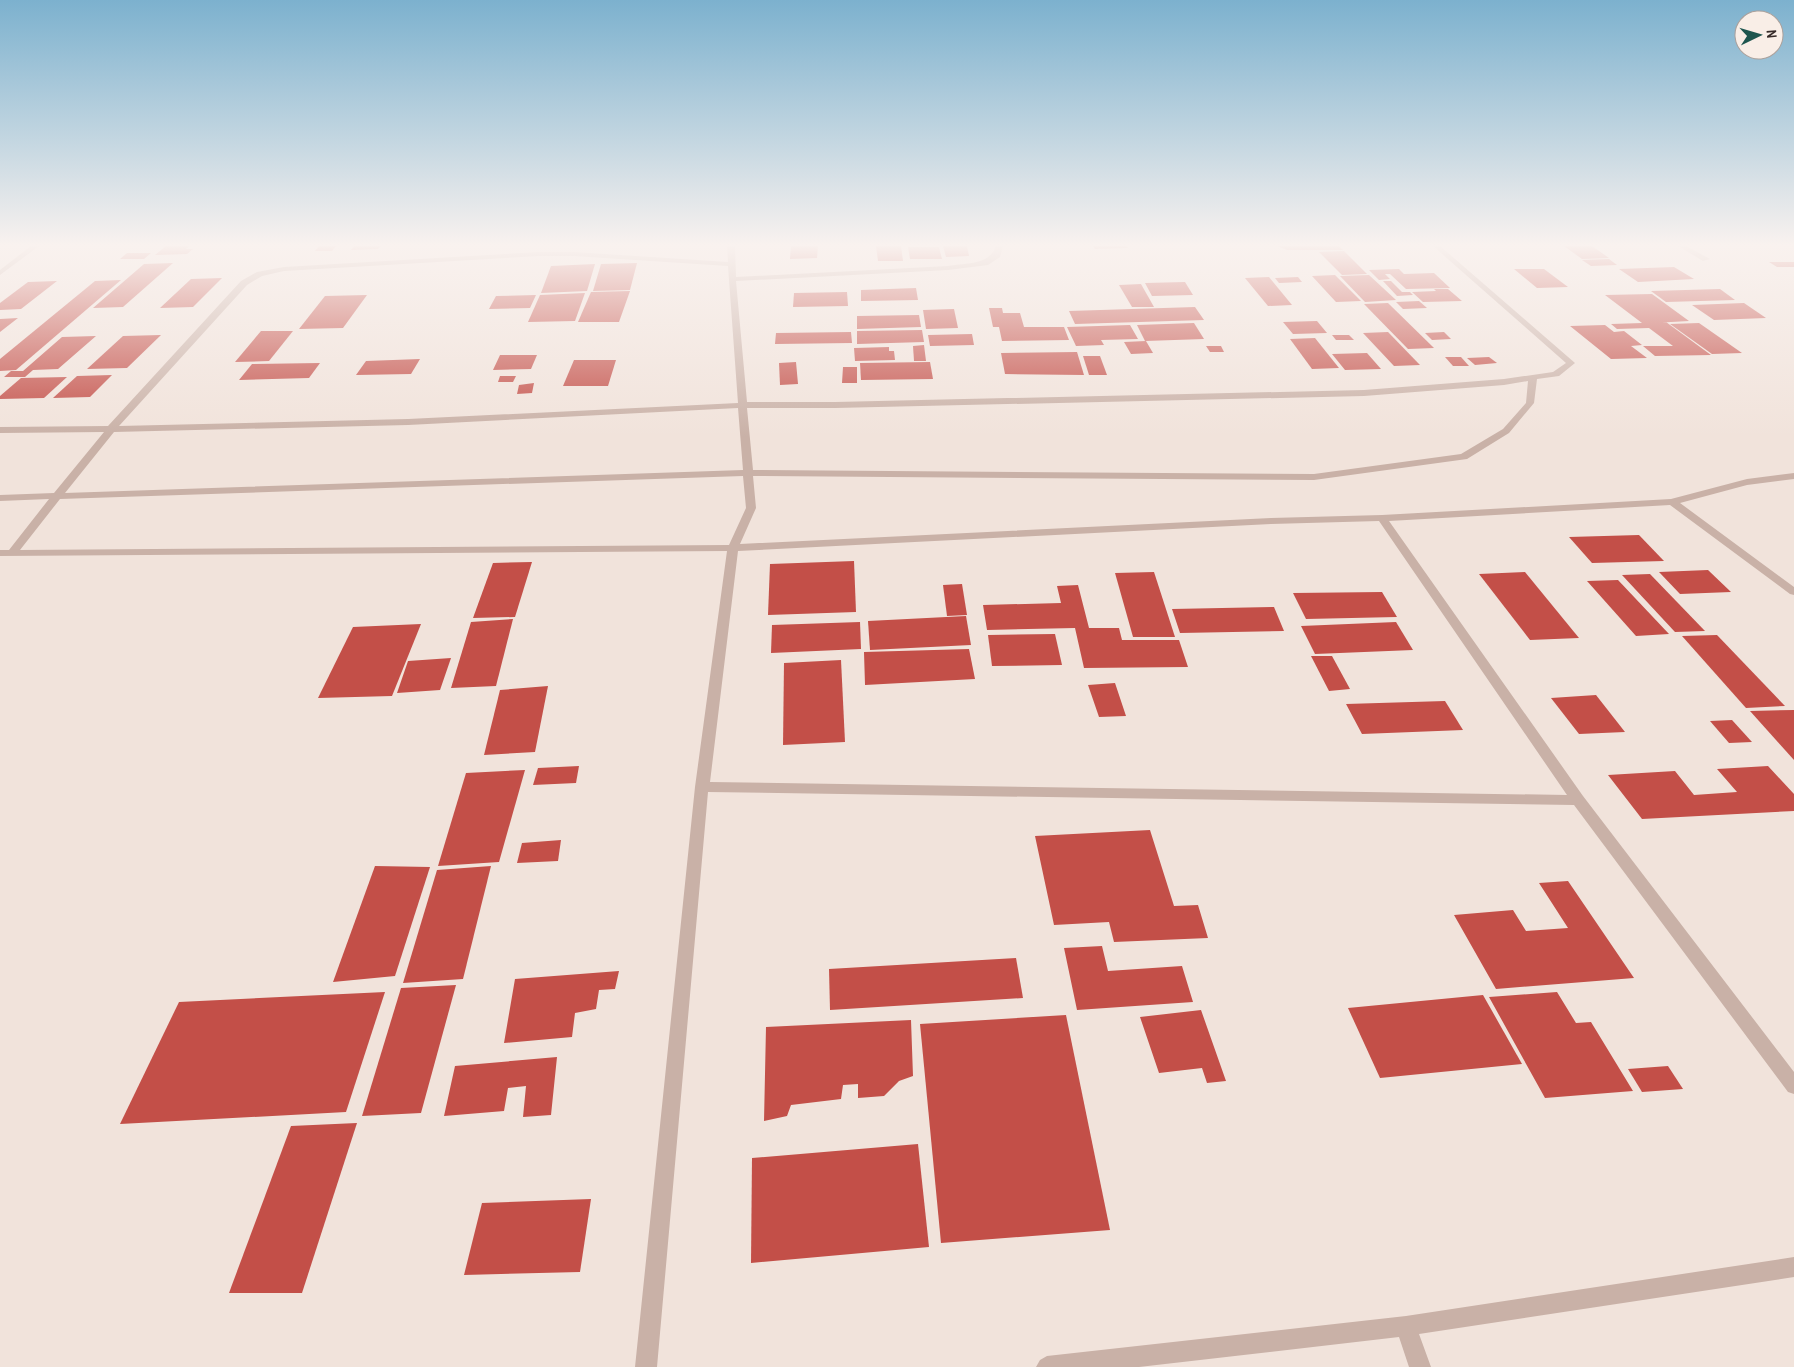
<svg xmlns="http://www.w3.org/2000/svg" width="1794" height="1367" viewBox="0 0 1794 1367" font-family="'Archivo Narrow',sans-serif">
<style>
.building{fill:#c34f48}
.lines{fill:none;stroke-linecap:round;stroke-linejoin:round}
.street{fill:#c9b1a7;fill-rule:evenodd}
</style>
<rect width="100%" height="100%" fill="#f1e3db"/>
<g class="building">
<path d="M 166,246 L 189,246 L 186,249 L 193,249 L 187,254 L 155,255 Z"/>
<path d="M 319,246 L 336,246 L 332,251 L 315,251 Z"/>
<path d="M 354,246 L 381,246 L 378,249 L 351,250 Z"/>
<path d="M 791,246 L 818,246 L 817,258 L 790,259 Z"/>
<path d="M 876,246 L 901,246 L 903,261 L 878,261 Z"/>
<path d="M 943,246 L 967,246 L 969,256 L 946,257 Z"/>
<path d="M 1093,246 L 1126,246 L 1128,248 L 1095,249 Z"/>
<path d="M 1277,246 L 1339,246 L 1343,250 L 1287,250 Z"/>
<path d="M 1564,246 L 1592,246 L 1609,258 L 1582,259 Z"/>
<path d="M 908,247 L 939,247 L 942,259 L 910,259 Z"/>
<path d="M 1344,251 L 1367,274 L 1342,275 L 1319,252 Z"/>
<path d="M 127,253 L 151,253 L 144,259 L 120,259 Z"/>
<path d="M 1609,259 L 1617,265 L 1591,266 L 1582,260 Z"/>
<path d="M 1769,262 L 1794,262 L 1794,267 L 1777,267 Z"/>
<path d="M 173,263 L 123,307 L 93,308 L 144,264 Z"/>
<path d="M 637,263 L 630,290 L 593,291 L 601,264 Z"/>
<path d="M 595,264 L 587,291 L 541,293 L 551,266 Z"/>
<path d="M 1674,267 L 1694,279 L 1638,282 L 1619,269 Z"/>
<path d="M 1399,269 L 1404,274 L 1434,273 L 1450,288 L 1406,289 L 1390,274 L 1385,274 L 1390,279 L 1379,280 L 1369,270 Z"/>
<path d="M 1514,269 L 1544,269 L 1568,287 L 1537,288 Z"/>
<path d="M 1335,275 L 1361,301 L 1336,302 L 1312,276 Z"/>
<path d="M 1369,275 L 1396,300 L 1365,302 L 1340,276 Z"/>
<path d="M 1269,277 L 1292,305 L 1268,306 L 1245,278 Z"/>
<path d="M 1298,277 L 1302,282 L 1279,283 L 1275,278 Z"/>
<path d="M 222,278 L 193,307 L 160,308 L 191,279 Z"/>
<path d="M 121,280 L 16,370 L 0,371 L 0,359 L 95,281 Z"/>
<path d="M 57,281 L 21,309 L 0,310 L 0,303 L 28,282 Z"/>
<path d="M 1383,281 L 1391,281 L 1402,292 L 1410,292 L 1413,295 L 1397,296 Z"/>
<path d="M 1185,282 L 1193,295 L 1152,296 L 1145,283 Z"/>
<path d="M 1141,284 L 1154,307 L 1132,307 L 1119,285 Z"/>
<path d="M 916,288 L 918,300 L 861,301 L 861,290 Z"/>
<path d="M 1434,289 L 1448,289 L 1462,301 L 1423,302 L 1412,292 L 1436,291 Z"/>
<path d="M 1720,289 L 1735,300 L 1666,302 L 1651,291 Z"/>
<path d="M 630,291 L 619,322 L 578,322 L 591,292 Z"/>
<path d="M 847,292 L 848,306 L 793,307 L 794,293 Z"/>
<path d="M 585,293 L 575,321 L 528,322 L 540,295 Z"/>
<path d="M 1652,294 L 1689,321 L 1653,323 L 1666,322 L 1711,355 L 1655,356 L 1643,346 L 1673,346 L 1649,328 L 1617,329 L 1611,324 L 1642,323 L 1605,295 Z"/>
<path d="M 367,295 L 343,328 L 299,329 L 325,296 Z"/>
<path d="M 536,295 L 530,308 L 489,309 L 496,296 Z"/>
<path d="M 1419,301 L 1427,308 L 1403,309 L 1396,302 Z"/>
<path d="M 1388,303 L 1434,348 L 1408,349 L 1364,304 Z"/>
<path d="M 1744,303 L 1766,318 L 1714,320 L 1692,305 Z"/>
<path d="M 1195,307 L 1204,320 L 1075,324 L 1069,311 Z"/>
<path d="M 989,308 L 1002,308 L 1003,313 L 1020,313 L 1024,327 L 1064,327 L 1069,340 L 1002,341 L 999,327 L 993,327 Z"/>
<path d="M 954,309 L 958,328 L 926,329 L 923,310 Z"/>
<path d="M 919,315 L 921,327 L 857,329 L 857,316 Z"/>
<path d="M 18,318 L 0,332 L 0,319 Z"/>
<path d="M 1317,321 L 1327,333 L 1293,334 L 1283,322 Z"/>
<path d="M 1194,323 L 1204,339 L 1145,341 L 1137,325 Z"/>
<path d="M 1699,323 L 1742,353 L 1712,354 L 1670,324 Z"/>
<path d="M 1130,325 L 1138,339 L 1101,340 L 1104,345 L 1076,346 L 1067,327 Z"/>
<path d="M 1605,325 L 1614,332 L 1624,331 L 1642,345 L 1631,346 L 1647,358 L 1611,359 L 1570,326 Z"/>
<path d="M 922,330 L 924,342 L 857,344 L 857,331 Z"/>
<path d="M 261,331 L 293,331 L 269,361 L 235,362 Z"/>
<path d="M 851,332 L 852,343 L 775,344 L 776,333 Z"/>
<path d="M 1388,332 L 1420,365 L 1394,366 L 1363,333 Z"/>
<path d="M 1444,332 L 1451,339 L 1432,340 L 1425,333 Z"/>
<path d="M 972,334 L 974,345 L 930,346 L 928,335 Z"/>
<path d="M 161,335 L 127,368 L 87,369 L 123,336 Z"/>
<path d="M 1332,335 L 1349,335 L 1354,340 L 1336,340 Z"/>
<path d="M 96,336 L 58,369 L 33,370 L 25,377 L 4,377 L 11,371 L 23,371 L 62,337 Z"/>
<path d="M 1315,338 L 1339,368 L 1312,369 L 1290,339 Z"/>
<path d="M 1146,341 L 1153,353 L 1131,354 L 1124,342 Z"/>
<path d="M 924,345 L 926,361 L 914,361 L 913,346 Z"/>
<path d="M 1206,346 L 1221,346 L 1224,352 L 1210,352 Z"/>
<path d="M 889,347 L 889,351 L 894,351 L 895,360 L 855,361 L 854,348 Z"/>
<path d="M 1077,352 L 1084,375 L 1005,374 L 1001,353 Z"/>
<path d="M 1367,353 L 1381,369 L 1345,370 L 1332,354 Z"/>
<path d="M 500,355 L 537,355 L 531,369 L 493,370 Z"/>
<path d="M 1083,356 L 1100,356 L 1107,375 L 1089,375 Z"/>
<path d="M 1445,357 L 1461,357 L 1469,366 L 1453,366 Z"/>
<path d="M 1489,357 L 1497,363 L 1475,365 L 1467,358 Z"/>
<path d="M 420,359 L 411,374 L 356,375 L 366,361 Z"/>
<path d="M 574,360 L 616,360 L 608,386 L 563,386 Z"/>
<path d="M 796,362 L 798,384 L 780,385 L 779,363 Z"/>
<path d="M 930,362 L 933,379 L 861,380 L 860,363 Z"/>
<path d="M 320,363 L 309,378 L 239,380 L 252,364 Z"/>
<path d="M 843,367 L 857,367 L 857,383 L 842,383 Z"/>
<path d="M 112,375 L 90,397 L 53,398 L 77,376 Z"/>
<path d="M 500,376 L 516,376 L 513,382 L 498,382 Z"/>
<path d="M 67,377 L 44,398 L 0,399 L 0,396 L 21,378 Z"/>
<path d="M 534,383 L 532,393 L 517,394 L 519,385 Z"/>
<path d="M 1639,535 L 1664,561 L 1592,563 L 1569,537 Z"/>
<path d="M 854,561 L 856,612 L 768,615 L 770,564 Z"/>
<path d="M 532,562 L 515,617 L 473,618 L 493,563 Z"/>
<path d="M 1708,570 L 1731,592 L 1680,594 L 1659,572 Z"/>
<path d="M 1154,572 L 1175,637 L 1133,637 L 1115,573 Z"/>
<path d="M 1525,572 L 1579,638 L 1530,640 L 1479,574 Z"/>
<path d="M 1650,574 L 1705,631 L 1675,632 L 1622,575 Z"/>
<path d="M 1618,580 L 1669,634 L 1636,636 L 1587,581 Z"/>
<path d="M 962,584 L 967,615 L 947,616 L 943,585 Z"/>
<path d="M 1078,585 L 1089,628 L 1119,628 L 1122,640 L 1179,640 L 1188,667 L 1084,668 L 1075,628 L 987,630 L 983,605 L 1061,603 L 1057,586 Z"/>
<path d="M 1382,592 L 1397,617 L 1306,619 L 1293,593 Z"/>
<path d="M 1274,607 L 1284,631 L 1180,633 L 1172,609 Z"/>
<path d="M 966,616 L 971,645 L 870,650 L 868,621 Z"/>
<path d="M 513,619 L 496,686 L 451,688 L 471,622 Z"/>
<path d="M 860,622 L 861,649 L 771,653 L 772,625 Z"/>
<path d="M 1396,622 L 1413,650 L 1315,654 L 1301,626 Z"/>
<path d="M 421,624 L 392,696 L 318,698 L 353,627 Z"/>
<path d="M 1055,634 L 1062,665 L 992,666 L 988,635 Z"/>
<path d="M 1717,635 L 1785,706 L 1746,708 L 1682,636 Z"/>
<path d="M 969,649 L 975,679 L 865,685 L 864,652 Z"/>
<path d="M 1311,656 L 1332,656 L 1350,689 L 1329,691 Z"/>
<path d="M 451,658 L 440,690 L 397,693 L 408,661 Z"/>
<path d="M 841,660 L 845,742 L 783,745 L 784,663 Z"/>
<path d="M 1115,683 L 1126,716 L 1099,717 L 1088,685 Z"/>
<path d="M 548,686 L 535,752 L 484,755 L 500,690 Z"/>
<path d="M 1596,695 L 1625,732 L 1579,734 L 1551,698 Z"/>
<path d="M 1445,701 L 1463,730 L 1362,734 L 1346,704 Z"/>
<path d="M 1794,710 L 1794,760 L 1750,711 Z"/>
<path d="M 1732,720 L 1752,742 L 1729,743 L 1710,721 Z"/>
<path d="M 579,766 L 576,783 L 533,785 L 538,768 Z"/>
<path d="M 1768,766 L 1794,794 L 1794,811 L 1642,819 L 1608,775 L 1675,771 L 1694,795 L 1737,792 L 1717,769 Z"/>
<path d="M 525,770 L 499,862 L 438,866 L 466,773 Z"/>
<path d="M 1150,830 L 1174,906 L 1198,905 L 1208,938 L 1114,942 L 1109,922 L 1054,925 L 1035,836 Z"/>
<path d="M 561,840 L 558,861 L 517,863 L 522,843 Z"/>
<path d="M 375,866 L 430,867 L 395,976 L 333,982 Z"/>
<path d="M 491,866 L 463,979 L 403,983 L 437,870 Z"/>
<path d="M 1568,881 L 1634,978 L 1496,989 L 1454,915 L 1513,910 L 1526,931 L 1568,928 L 1539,883 Z"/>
<path d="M 1102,946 L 1108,971 L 1182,966 L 1193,1002 L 1077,1010 L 1064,948 Z"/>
<path d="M 1016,958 L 1023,998 L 830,1010 L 829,969 Z"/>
<path d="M 619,971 L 615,989 L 599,990 L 596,1009 L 575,1013 L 572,1037 L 504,1043 L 515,979 Z"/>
<path d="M 456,985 L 421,1113 L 362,1116 L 401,988 Z"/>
<path d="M 385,992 L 346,1112 L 120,1124 L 179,1002 Z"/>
<path d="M 1557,992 L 1576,1023 L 1591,1022 L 1633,1091 L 1545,1098 L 1489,997 Z"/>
<path d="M 1483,995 L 1522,1064 L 1380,1078 L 1348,1008 Z"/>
<path d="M 1201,1010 L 1226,1081 L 1207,1083 L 1202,1068 L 1159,1073 L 1140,1017 Z"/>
<path d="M 1066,1015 L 1110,1230 L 941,1243 L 920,1024 Z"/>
<path d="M 911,1020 L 913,1076 L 899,1081 L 884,1096 L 858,1098 L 858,1084 L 843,1085 L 841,1099 L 791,1105 L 787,1116 L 764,1121 L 766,1027 Z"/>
<path d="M 557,1057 L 551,1115 L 523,1117 L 526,1086 L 508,1088 L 504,1111 L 444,1116 L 455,1066 Z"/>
<path d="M 1668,1066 L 1683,1089 L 1642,1092 L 1628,1069 Z"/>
<path d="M 357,1123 L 302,1293 L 229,1293 L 291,1126 Z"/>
<path d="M 918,1144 L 929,1247 L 751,1263 L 752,1158 Z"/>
<path d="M 591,1199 L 580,1272 L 464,1275 L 482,1203 Z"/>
</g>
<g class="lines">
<g class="street">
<path d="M 31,246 L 39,246 L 0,275 L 0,270 Z"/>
<path d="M 727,246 L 735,246 L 736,277 L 948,266 C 966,263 990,265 996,246 L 1003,246 L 1000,257 L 988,265 L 948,270 L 736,281 L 747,402 L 835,402 L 1364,390 L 1504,379 L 1553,372 L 1566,363 L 1433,246 L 1440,246 L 1575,363 L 1559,376 L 1537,379 L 1534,403 L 1509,433 L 1467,459 L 1314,480 L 753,476 L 756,508 L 740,544 L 1271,518 L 1382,515 L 1671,499 L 1747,479 L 1794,473 L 1794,479 L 1747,485 L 1680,503 L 1794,587 L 1794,595 L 1790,594 L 1670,505 L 1389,521 L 1583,796 L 1794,1072 L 1794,1094 L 1788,1092 L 1574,805 L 708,792 L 657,1367 L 635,1367 L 695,787 L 727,551 L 0,556 L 0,550 L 9,550 L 49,499 L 0,501 L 0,495 L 54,493 L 104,432 L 0,433 L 0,427 L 108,426 L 241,281 L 257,272 L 284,267 L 539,252 L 574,252 L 728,262 ZM 539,256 L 574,256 L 728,266 L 738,403 L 408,419 L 119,426 L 247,285 L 262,276 L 284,271 ZM 1528,381 L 1526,403 L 1503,429 L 1461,454 L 1314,474 L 753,470 L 747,408 L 835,408 L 1364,396 L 1504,385 ZM 738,408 L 743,470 L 65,493 L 114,432 L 408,425 ZM 743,476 L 746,508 L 729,545 L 20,550 L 60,499 ZM 1379,521 L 1567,795 L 710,782 L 738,551 L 1271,524 Z"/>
<path d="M 1678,246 L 1686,246 L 1710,259 L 1703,261 Z"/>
<path d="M 1794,1257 L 1794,1277 L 1419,1334 L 1431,1367 L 1409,1367 L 1399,1337 L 1139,1367 L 1036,1367 L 1040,1360 L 1047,1356 L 1406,1316 Z"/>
</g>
</g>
<linearGradient id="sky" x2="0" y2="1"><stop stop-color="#7cb1ce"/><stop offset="0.56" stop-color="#f9f2ef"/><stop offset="1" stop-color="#f9f2ef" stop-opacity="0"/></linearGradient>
<rect width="1794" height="437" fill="url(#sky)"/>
<g transform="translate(1759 35) rotate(85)"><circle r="24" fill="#f9eee7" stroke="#aba09b"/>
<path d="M0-4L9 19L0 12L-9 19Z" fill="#1e564f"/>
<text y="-8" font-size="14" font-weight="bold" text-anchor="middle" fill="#362a28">N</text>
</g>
</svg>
